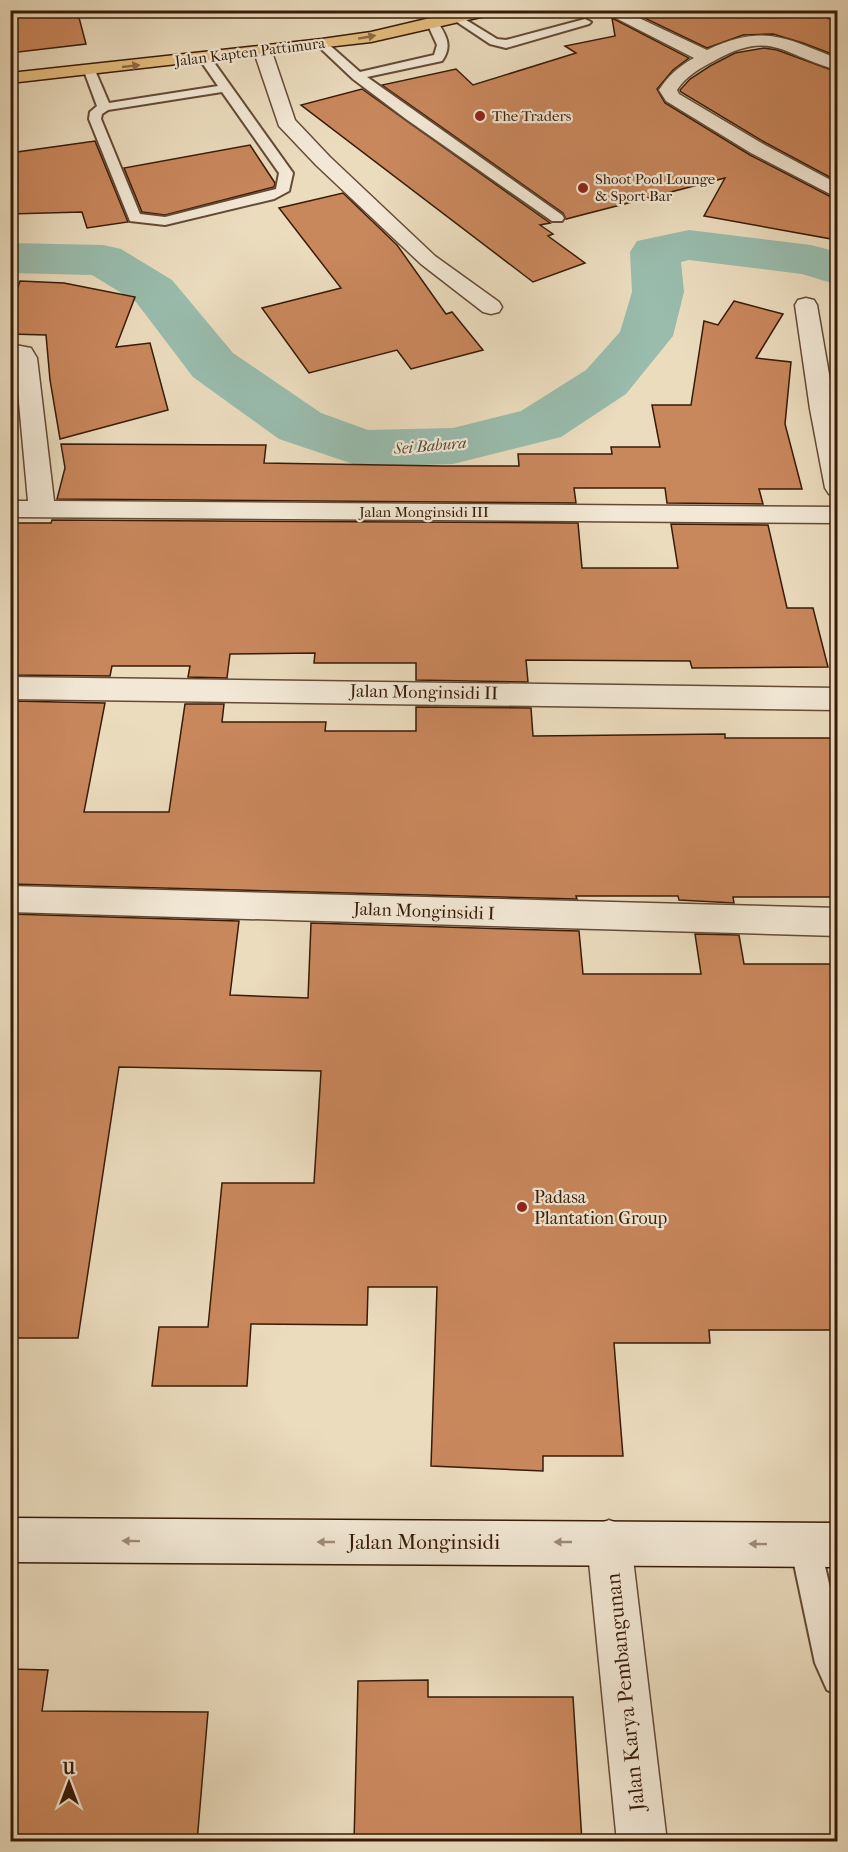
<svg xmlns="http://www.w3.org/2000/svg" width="848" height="1852" viewBox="0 0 848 1852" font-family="'IM FELL French Canon',serif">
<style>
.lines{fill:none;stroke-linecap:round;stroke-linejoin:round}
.river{fill:#99bcad;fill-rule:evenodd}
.building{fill:#c9875c;stroke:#381b07;stroke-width:1.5}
.service-casing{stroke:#654b35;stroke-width:4}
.minor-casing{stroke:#654b35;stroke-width:3}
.secondary-casing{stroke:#381b07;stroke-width:3}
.primary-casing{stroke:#381b07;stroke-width:3}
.service{fill:#f2e8d5;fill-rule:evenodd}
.minor{fill:#f2e8d5;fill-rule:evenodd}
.secondary{fill:#f2e8d5;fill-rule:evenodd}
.primary{fill:#e6be7f;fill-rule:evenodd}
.oneway{fill:#8f6c43}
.oneway2{fill:#9e8c78}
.poi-dot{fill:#8f2418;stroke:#f2e8d5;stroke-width:2}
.labels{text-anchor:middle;stroke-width:4.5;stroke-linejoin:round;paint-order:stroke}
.far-street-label{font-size:15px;fill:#381b07;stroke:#f2e8d5}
.far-poi-label{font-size:15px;fill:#381b07;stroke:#f2e8d5;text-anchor:start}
.far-water-label{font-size:16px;font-style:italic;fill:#554b39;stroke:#f2e8d5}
.street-label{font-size:18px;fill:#381b07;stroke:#f2e8d5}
.poi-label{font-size:18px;fill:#381b07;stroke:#f2e8d5;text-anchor:start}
.near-street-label{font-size:21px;fill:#381b07;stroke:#f2e8d5}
</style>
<rect width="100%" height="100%" fill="#ebdcbe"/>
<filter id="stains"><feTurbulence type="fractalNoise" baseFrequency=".00333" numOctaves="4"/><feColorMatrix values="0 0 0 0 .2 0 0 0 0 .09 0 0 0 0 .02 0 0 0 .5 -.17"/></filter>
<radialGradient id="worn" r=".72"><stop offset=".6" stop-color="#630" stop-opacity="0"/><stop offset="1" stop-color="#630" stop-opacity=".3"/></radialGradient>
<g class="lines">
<path class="river" d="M 689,230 L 811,245 L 838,252 L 838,285 L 802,274 L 689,260 L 681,262 L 684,292 L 673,336 L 626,394 L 561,437 L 453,464 L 362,467 L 279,439 L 193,377 L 136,302 L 92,275 L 10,273 L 10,243 L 103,245 L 121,249 L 172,280 L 233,353 L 321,413 L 368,430 L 453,428 L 521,411 L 586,370 L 620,332 L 632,292 L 630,252 L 637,241 Z"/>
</g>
<g class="building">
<path d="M 10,10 L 77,10 L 86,44 L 10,53 Z"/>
<path d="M 636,10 L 810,10 L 837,22 L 837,56 L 803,43 L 773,34 L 743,35 L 707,48 L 632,12 Z"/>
<path d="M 612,18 L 689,58 L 673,70 L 657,89 L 665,103 L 750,155 L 837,200 L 837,240 L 704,216 L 725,178 L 566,219 L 563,213 L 382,85 L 456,69 L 473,85 L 576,53 L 565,46 L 615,36 Z"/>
<path d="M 764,48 L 777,50 L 837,72 L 837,181 L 766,143 L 681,92 L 680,90 L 690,79 L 710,66 L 735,53 Z"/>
<path d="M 362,89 L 550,223 L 540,225 L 553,234 L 548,236 L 585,263 L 533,282 L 301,105 Z"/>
<path d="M 95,141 L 128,222 L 87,228 L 82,212 L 10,214 L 10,153 Z"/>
<path d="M 250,145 L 275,183 L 274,187 L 165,215 L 142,212 L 124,168 Z"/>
<path d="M 343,193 L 397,245 L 446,314 L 452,312 L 483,350 L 411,369 L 397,350 L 309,373 L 262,308 L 341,288 L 279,208 Z"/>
<path d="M 20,281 L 64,283 L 135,297 L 116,347 L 150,343 L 168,410 L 60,439 L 50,380 L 46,335 L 10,334 L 10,286 L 18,287 Z"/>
<path d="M 734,301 L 783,314 L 756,358 L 791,362 L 785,424 L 802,489 L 759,489 L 763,504 L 667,503 L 665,488 L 574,488 L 576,503 L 57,499 L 65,468 L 61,444 L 266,445 L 264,463 L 443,466 L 519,466 L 518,454 L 612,454 L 611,447 L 660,447 L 652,405 L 691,405 L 704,321 L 718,325 Z"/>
<path d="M 52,520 L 578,523 L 582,568 L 678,568 L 671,524 L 768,525 L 787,608 L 813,608 L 828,667 L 692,668 L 690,661 L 526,660 L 528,682 L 416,680 L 416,663 L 314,663 L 315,653 L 230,654 L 227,678 L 188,677 L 190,666 L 112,666 L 110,676 L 10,675 L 10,523 L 51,523 Z"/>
<path d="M 10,701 L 105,703 L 84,812 L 169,812 L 185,704 L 224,704 L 222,722 L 326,722 L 325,731 L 416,731 L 416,707 L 531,708 L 533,736 L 725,734 L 725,738 L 837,738 L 837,897 L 733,897 L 734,903 L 679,900 L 678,896 L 576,896 L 577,899 L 10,884 Z"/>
<path d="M 10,914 L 239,921 L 230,995 L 308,998 L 311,923 L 579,931 L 583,974 L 701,974 L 695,934 L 739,935 L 744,964 L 837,964 L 837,1330 L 709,1330 L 710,1343 L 614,1343 L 623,1456 L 543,1456 L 543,1471 L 431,1466 L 437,1287 L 368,1287 L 367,1325 L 251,1324 L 247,1386 L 152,1386 L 159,1327 L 208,1327 L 222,1183 L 314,1183 L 321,1071 L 119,1067 L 78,1338 L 10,1338 Z"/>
<path d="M 10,1669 L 48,1670 L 42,1711 L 208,1712 L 197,1842 L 10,1842 Z"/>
<path d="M 428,1680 L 428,1697 L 573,1697 L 582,1842 L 354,1842 L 358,1681 Z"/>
</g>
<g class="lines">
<g class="service-casing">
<g id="service">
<path d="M 458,15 L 497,39 L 506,40 L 585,19 L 591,22 L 589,24 L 506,48 L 490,44 L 454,20 L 452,18 Z"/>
<path d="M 433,20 L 437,21 C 446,35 453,46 442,61 L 367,77 L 562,215 L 564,218 L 562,221 L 552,221 L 406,119 L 353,79 L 316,44 L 322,40 L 326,42 L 360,72 L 434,55 L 437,45 L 427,23 Z"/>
<path d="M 204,53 L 208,54 L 293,173 L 289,191 L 274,199 L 165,225 L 130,221 L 89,119 L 90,112 L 97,106 L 84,71 L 90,67 L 94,68 L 109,103 L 218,86 L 198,57 ZM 222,92 L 279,173 L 276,189 L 165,217 L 140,214 L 101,119 L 102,114 L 108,110 Z"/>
<path d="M 805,1530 L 816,1534 L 820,1545 L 838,1622 L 838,1695 L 827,1690 L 815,1663 L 790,1545 L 794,1534 Z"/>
</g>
</g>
<g class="minor-casing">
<g id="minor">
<path d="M 600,10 L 622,10 L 707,50 C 764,24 783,37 838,59 L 838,70 C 782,56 773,28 714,61 C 700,68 685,77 677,90 L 679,94 L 765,145 L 838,184 L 838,198 L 751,153 L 666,101 L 659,90 C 668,76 679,66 694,58 Z"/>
<path d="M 263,47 L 269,48 L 272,52 L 295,120 L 330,157 L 435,256 L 499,302 L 502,307 L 499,312 L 491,314 L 483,312 L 421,264 L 316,165 L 279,126 L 254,52 L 257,48 Z"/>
<path d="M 806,298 L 814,300 L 817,305 L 838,426 L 838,496 L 829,494 L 825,488 L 810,409 L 795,305 L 798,300 Z"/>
<path d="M 10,344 L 31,348 L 37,358 L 54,501 L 838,507 L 838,523 L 10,517 L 10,501 L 28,501 L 15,359 L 10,358 Z"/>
<path d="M 10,677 L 838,688 L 838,710 L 10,699 Z"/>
<path d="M 10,886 L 838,908 L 838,936 L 10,912 Z"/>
<path d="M 609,1520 L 625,1526 L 631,1542 L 667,1842 L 617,1842 L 587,1542 L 593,1526 Z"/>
</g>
</g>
<g class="secondary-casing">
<path id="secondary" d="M 10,1518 L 838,1523 L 838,1567 L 10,1562 Z"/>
</g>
<g class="primary-casing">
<path id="primary" d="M 464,10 L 496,10 L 494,14 L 371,42 L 10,83 L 10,73 L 322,39 L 371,32 Z"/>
</g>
<use href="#service" class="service"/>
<use href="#minor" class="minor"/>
<use href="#secondary" class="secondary"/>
<use href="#primary" class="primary"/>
</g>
<defs><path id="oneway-solid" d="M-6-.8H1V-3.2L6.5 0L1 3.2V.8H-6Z" transform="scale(1.5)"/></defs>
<g class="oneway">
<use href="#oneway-solid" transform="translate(367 37) rotate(-10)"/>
<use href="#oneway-solid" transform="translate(131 66) rotate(-6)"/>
</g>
<g class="oneway2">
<use href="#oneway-solid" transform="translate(131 1541) rotate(-179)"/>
<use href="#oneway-solid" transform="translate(326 1542) rotate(180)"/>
<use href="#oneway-solid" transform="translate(563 1542) rotate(180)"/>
<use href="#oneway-solid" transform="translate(758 1544) rotate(-179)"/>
</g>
<g class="poi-dot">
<circle cx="480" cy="116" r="6"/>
<circle cx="583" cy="188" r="6"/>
<circle cx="522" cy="1207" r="6"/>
</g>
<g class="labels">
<g class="far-street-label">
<text transform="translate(250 52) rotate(-7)" y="5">Jalan Kapten Pattimura</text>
<text x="424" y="517">Jalan Monginsidi III</text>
</g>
<g class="far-poi-label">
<text x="492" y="121">The Traders</text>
<text x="595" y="184">Shoot Pool Lounge<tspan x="595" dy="17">&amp; Sport Bar</tspan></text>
</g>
<g class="far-water-label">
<text transform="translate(430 445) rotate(-5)" y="6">Sei Babura</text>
</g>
<g class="street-label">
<text transform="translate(424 692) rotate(1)" y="6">Jalan Monginsidi II</text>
<text transform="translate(424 911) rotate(2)" y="6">Jalan Monginsidi I</text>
</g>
<g class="poi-label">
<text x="534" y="1203">Padasa<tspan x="534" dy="21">Plantation Group</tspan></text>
</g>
<g class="near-street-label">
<text x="424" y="1549">Jalan Monginsidi</text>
<text transform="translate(625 1692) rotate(-96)" y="7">Jalan Karya Pembangunan</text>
</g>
</g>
<rect width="848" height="1852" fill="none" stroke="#ebdcbe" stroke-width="36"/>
<rect x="12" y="12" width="824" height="1828" fill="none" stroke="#381b07" stroke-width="3"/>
<rect x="18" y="18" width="812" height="1816" fill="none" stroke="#381b07" stroke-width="1.5"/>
<g transform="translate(69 1783)" stroke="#f2e8d5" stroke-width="4.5" paint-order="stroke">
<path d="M0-4.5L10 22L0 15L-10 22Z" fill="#381b07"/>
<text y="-9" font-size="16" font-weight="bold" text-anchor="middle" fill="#381b07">U</text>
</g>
<rect width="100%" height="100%" filter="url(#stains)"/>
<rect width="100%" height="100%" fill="url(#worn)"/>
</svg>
